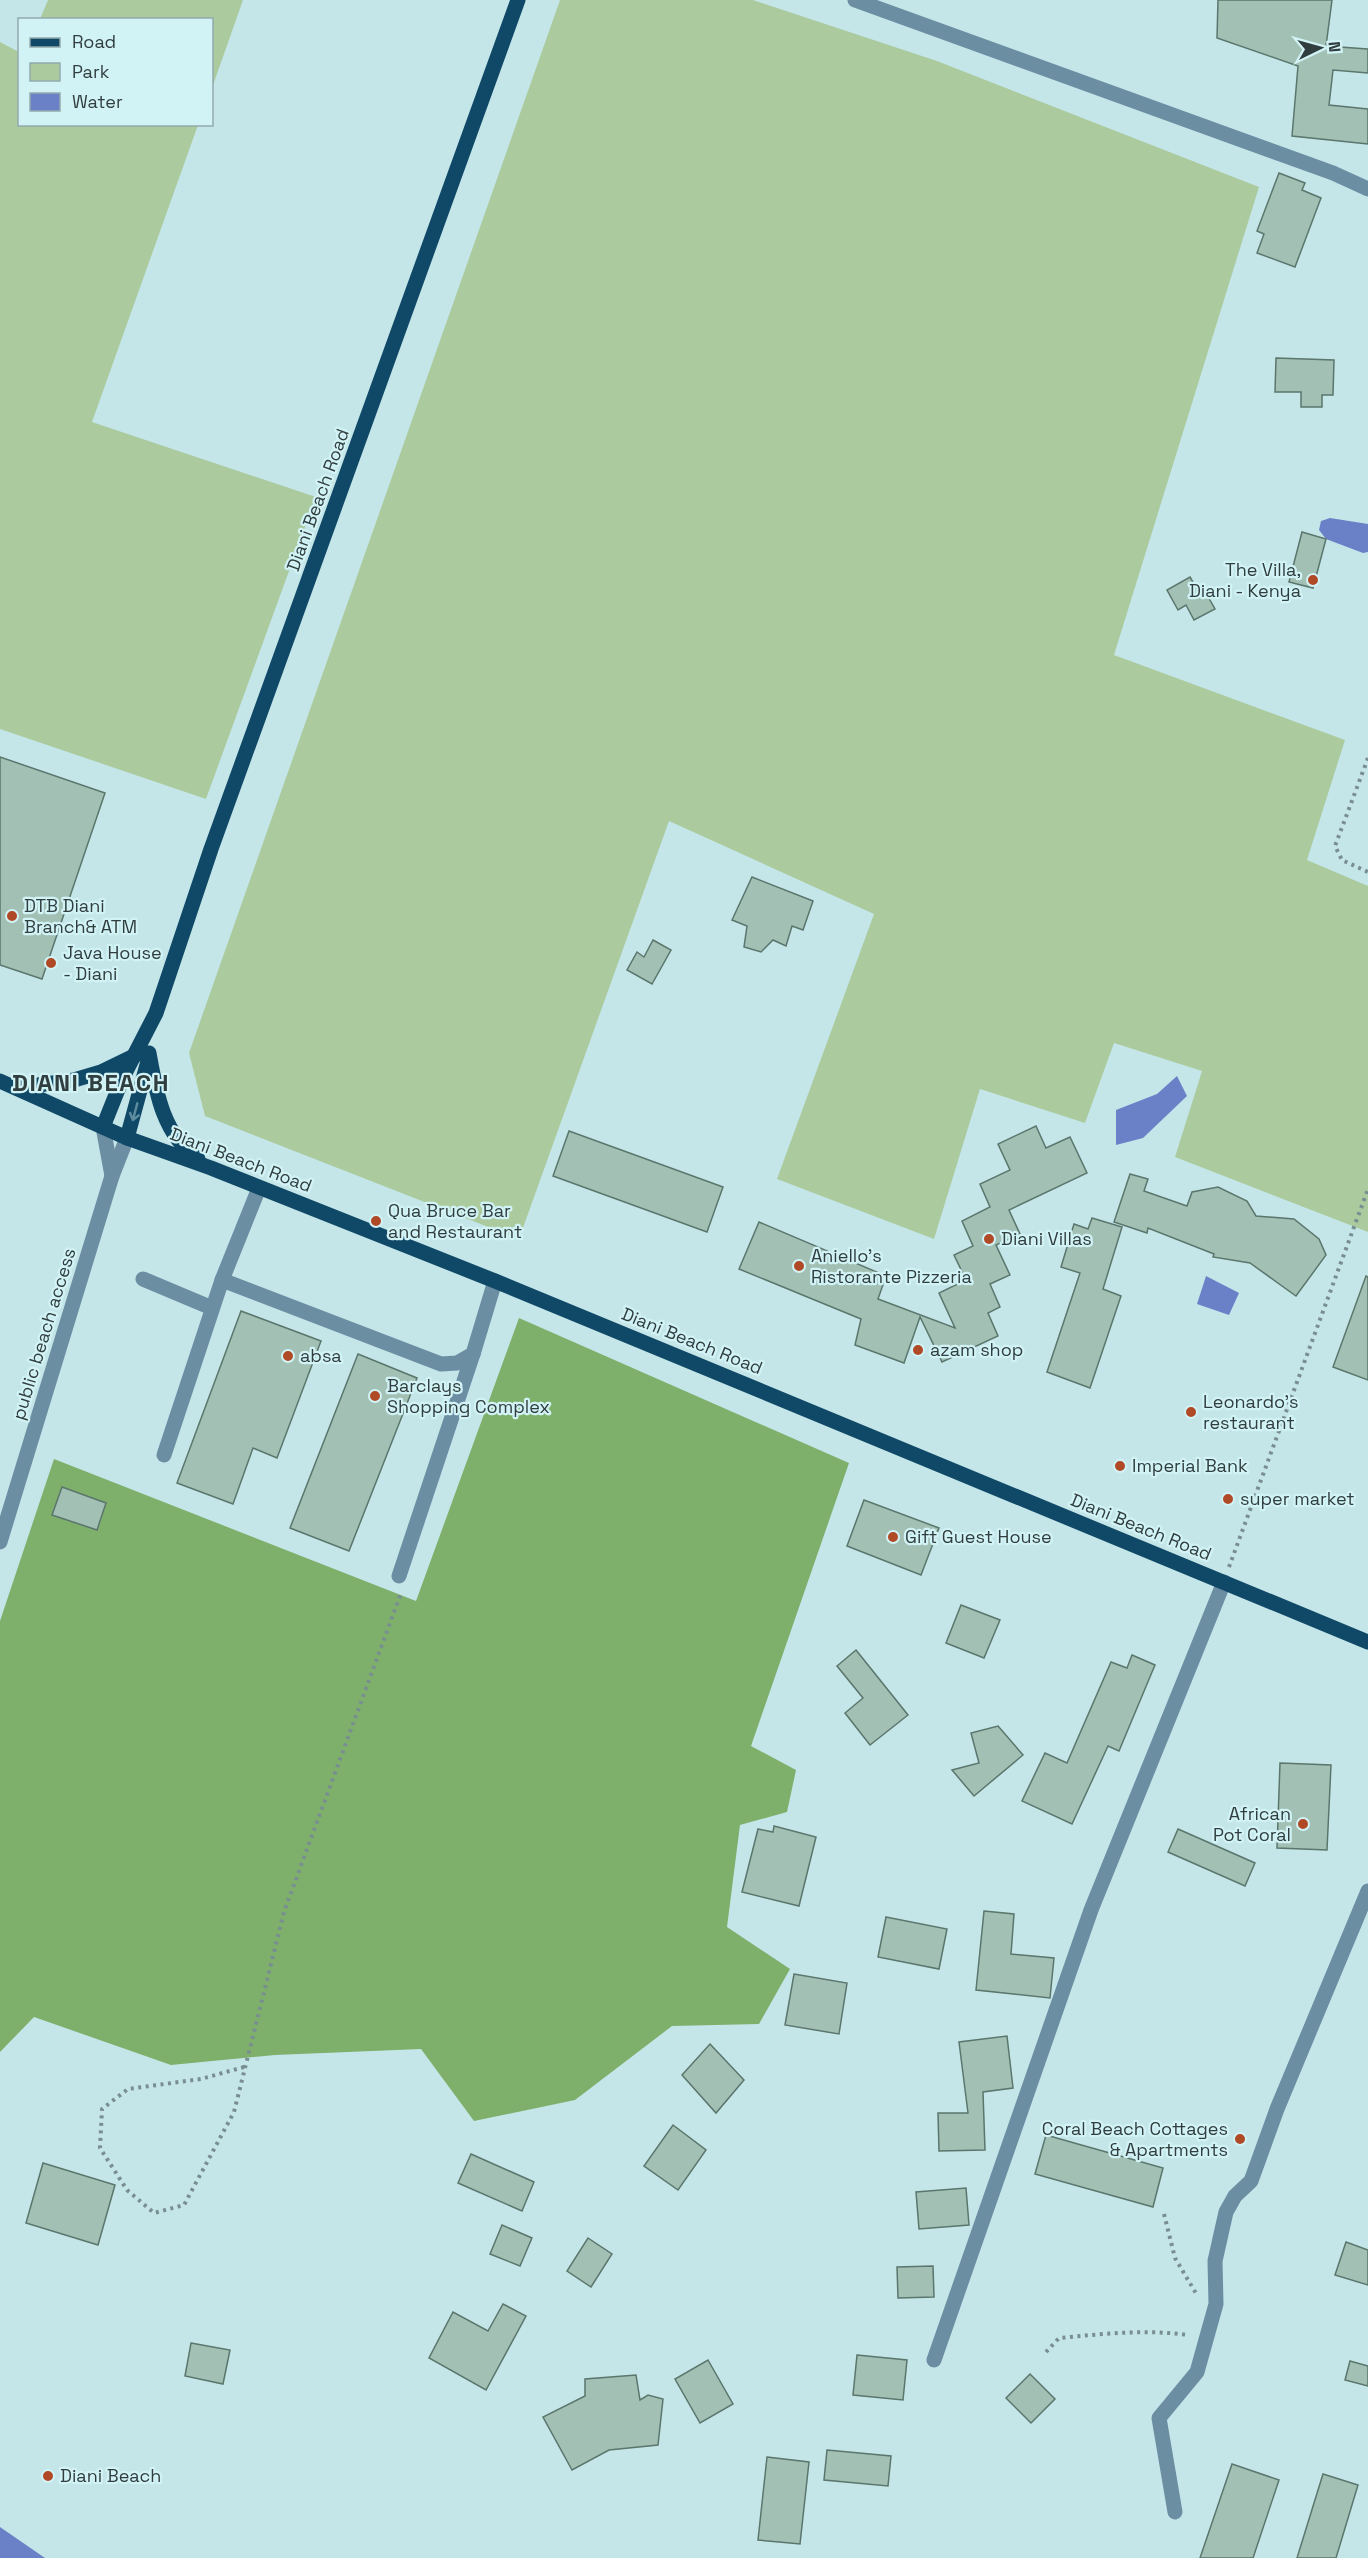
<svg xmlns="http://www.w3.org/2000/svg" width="1368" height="2558" viewBox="0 0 1368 2558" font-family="'Space Grotesk',sans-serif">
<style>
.green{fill:#abcb9f}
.forest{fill:#7eb06b}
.water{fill:#6a81c8}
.building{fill:#a3c0b5;stroke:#5b766c;stroke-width:1.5}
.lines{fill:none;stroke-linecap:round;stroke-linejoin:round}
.path{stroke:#788e90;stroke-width:4;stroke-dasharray:3 4.5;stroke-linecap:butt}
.minor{stroke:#6c8ea3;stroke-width:15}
.major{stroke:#104967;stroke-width:15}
.oneway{stroke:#5e8da0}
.poi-dot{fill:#b04925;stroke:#d2f3f6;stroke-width:2}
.labels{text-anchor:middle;stroke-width:4.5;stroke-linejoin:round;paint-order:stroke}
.street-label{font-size:18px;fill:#313e3f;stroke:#d2f3f6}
.poi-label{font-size:18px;fill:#313e3f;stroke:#d2f3f6;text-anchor:start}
.district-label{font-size:24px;font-weight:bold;letter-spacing:1.5px;fill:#313e3f;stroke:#d2f3f6}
</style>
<rect width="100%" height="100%" fill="#c5e6e9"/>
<g class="green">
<path d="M 48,0 L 243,0 L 212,88 L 212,20 L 40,19 Z"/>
<path d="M 560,0 L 753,0 L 937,61 L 1259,187 L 1114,655 L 1345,740 L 1307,860 L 1368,886 L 1368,1232 L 1175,1157 L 1202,1071 L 1114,1043 L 1085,1123 L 980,1089 L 934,1239 L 777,1179 L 874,914 L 669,821 L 519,1239 L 205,1116 L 189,1053 Z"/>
<path d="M 0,42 L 19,52 L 20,124 L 198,125 L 92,422 L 316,497 L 206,799 L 0,729 Z"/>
</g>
<path class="forest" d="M 519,1318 L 849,1463 L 751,1746 L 796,1770 L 787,1812 L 740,1825 L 727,1927 L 790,1969 L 759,2024 L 672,2026 L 575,2100 L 474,2121 L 421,2049 L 275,2055 L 171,2065 L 34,2017 L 0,2052 L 0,1621 L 54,1459 L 416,1601 Z"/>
<g class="water">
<path d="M 1330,518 L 1368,524 L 1368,552 L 1363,553 L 1326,539 L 1319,530 L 1321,521 Z"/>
<path d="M 1177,1076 L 1187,1096 L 1143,1138 L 1116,1145 L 1116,1110 L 1157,1094 Z"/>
<path d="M 1206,1276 L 1239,1293 L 1229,1315 L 1197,1304 Z"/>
<path d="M 0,2527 L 45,2558 L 0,2558 Z"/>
</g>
<g class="building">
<path d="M 1218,0 L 1332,0 L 1326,46 L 1368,49 L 1368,73 L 1333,70 L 1329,105 L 1368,109 L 1368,144 L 1292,136 L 1298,66 L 1217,38 Z"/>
<path d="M 1279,173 L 1305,183 L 1302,190 L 1321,198 L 1295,267 L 1257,253 L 1264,234 L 1257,231 Z"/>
<path d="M 1276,358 L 1334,360 L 1333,395 L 1322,395 L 1322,407 L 1301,407 L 1301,392 L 1275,392 Z"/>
<path d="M 1302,532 L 1326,539 L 1313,588 L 1289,582 Z"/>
<path d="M 1190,577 L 1197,589 L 1202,586 L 1215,609 L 1194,620 L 1186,605 L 1178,610 L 1167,590 Z"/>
<path d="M 0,757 L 105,793 L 42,979 L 0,965 Z"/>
<path d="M 752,877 L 813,901 L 803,930 L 792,926 L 786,946 L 773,940 L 761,952 L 744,947 L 747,926 L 732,920 Z"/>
<path d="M 653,940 L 671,950 L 652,984 L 627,970 L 637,952 L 644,957 Z"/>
<path d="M 1036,1126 L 1046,1148 L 1070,1137 L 1087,1173 L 1009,1210 L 1020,1234 L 996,1245 L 1010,1275 L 990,1284 L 1000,1307 L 988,1313 L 998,1336 L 942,1362 L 920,1317 L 904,1363 L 855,1345 L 861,1319 L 739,1269 L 759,1222 L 886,1276 L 878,1299 L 955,1328 L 939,1293 L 966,1280 L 954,1255 L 973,1246 L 962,1221 L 990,1207 L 980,1184 L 1010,1170 L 998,1144 Z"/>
<path d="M 569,1131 L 723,1187 L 707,1232 L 553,1176 Z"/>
<path d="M 1130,1174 L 1148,1179 L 1144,1191 L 1187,1206 L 1192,1192 L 1218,1187 L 1247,1201 L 1256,1216 L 1294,1219 L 1319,1239 L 1326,1255 L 1296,1296 L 1250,1263 L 1213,1257 L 1214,1254 L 1148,1228 L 1147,1233 L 1114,1222 Z"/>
<path d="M 1092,1218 L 1122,1227 L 1103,1289 L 1121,1296 L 1090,1388 L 1047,1372 L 1080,1273 L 1061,1267 L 1074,1224 L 1088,1229 Z"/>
<path d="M 1366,1276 L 1368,1277 L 1368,1380 L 1333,1367 Z"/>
<path d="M 241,1311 L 321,1341 L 277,1458 L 253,1448 L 233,1504 L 177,1483 Z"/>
<path d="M 358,1354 L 417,1378 L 349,1551 L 290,1528 Z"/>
<path d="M 62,1487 L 106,1503 L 97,1530 L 52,1515 Z"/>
<path d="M 864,1500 L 939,1528 L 921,1575 L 847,1546 Z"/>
<path d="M 961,1605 L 1000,1620 L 984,1658 L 946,1643 Z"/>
<path d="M 856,1650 L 908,1715 L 870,1745 L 845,1713 L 863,1698 L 837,1666 Z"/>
<path d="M 1132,1655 L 1155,1665 L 1119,1751 L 1108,1746 L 1072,1824 L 1022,1801 L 1045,1753 L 1067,1763 L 1111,1662 L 1127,1668 Z"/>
<path d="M 998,1726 L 1023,1755 L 974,1796 L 952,1770 L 979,1763 L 971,1733 Z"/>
<path d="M 1280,1763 L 1331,1765 L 1327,1850 L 1277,1848 Z"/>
<path d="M 774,1826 L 816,1837 L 799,1906 L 742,1892 L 758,1829 L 773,1832 Z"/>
<path d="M 1178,1829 L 1255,1863 L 1245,1886 L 1168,1852 Z"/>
<path d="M 984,1911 L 1014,1914 L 1011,1954 L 1054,1958 L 1050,1998 L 976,1990 Z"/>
<path d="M 886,1917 L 947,1929 L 939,1969 L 878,1957 Z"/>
<path d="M 794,1974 L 847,1983 L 839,2034 L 785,2025 Z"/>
<path d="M 1007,2036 L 1013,2088 L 983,2092 L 985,2150 L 939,2151 L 938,2113 L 968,2113 L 959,2042 Z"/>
<path d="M 710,2044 L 744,2080 L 716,2113 L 682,2075 Z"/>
<path d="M 673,2125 L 706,2150 L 678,2190 L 644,2166 Z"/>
<path d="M 1046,2135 L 1163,2168 L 1153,2207 L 1035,2174 Z"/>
<path d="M 471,2154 L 534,2182 L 522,2211 L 458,2183 Z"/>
<path d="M 43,2163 L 115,2185 L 98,2245 L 26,2223 Z"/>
<path d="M 966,2188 L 969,2225 L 919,2229 L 916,2192 Z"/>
<path d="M 502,2225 L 532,2238 L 520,2266 L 490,2254 Z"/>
<path d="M 588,2238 L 612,2254 L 591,2287 L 567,2271 Z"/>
<path d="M 1346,2242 L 1368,2250 L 1368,2285 L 1335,2275 Z"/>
<path d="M 933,2266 L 934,2297 L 898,2298 L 897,2267 Z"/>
<path d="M 503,2304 L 526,2316 L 486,2390 L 429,2358 L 453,2312 L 488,2331 Z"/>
<path d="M 191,2343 L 230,2350 L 223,2384 L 185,2376 Z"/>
<path d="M 857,2355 L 907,2360 L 903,2400 L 853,2395 Z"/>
<path d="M 708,2360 L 733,2404 L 700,2423 L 675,2379 Z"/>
<path d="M 1350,2361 L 1368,2366 L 1368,2386 L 1345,2380 Z"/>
<path d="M 1030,2374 L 1055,2399 L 1031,2423 L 1006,2398 Z"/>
<path d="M 636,2375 L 640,2400 L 648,2395 L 663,2399 L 658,2445 L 609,2450 L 572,2470 L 543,2417 L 585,2396 L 585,2379 Z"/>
<path d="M 827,2450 L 891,2456 L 888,2486 L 824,2480 Z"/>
<path d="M 767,2457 L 809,2462 L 800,2544 L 758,2540 Z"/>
<path d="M 1232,2464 L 1279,2480 L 1253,2558 L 1200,2558 Z"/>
<path d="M 1323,2474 L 1358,2485 L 1336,2558 L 1297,2558 Z"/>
</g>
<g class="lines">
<g class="path">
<path d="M 1368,758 L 1335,846 L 1342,860 L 1368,872"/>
<path d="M 1229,1567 L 1368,1189"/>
<path d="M 244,2067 L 201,2079 L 128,2089 L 102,2109 L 100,2148 L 127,2190 L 154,2213 L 184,2205 L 234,2112 L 284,1912 L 401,1593"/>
<path d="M 1164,2214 L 1175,2258 L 1197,2295"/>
<path d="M 1046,2352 L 1059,2338 C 1103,2334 1144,2329 1188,2335"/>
</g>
<g class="minor">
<path d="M 855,0 L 1333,173 L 1368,189"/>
<path d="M 103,1127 L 112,1176"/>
<path d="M 259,1188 L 222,1280 L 441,1364 L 457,1363 L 473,1354 L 495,1281"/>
<path d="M 143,1279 L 212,1308"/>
<path d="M 164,1455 L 222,1280"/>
<path d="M 0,1542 L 112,1176 L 127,1138"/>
<path d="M 399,1576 L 473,1354"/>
<path d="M 934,2360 L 1091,1910 L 1224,1582"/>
<path d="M 1175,2512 L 1159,2418 L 1197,2372 L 1216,2304 L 1215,2261 L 1226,2212 L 1235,2196 L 1251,2181 L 1277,2109 L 1368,1891"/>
</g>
<g class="major">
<path d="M 149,1053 C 156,1092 163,1135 198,1159"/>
<path d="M 0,1081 L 127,1138 L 211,1168 L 495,1281 L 1368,1642"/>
<path d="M 17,1088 L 74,1080 L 101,1072 L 136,1055"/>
<path d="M 103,1127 L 123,1077 L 156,1013 L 211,849 L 518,0"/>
<path d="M 127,1138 L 148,1061"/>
</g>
</g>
<defs><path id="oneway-shaft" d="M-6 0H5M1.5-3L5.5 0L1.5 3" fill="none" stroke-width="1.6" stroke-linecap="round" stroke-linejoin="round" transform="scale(1.5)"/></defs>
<use class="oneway" href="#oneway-shaft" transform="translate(135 1112) rotate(105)"/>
<g class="poi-dot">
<circle cx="1313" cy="580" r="6"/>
<circle cx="12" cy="916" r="6"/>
<circle cx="51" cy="963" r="6"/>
<circle cx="376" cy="1221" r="6"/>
<circle cx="989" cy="1239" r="6"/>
<circle cx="799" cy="1266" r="6"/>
<circle cx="918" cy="1350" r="6"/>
<circle cx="288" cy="1356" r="6"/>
<circle cx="375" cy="1396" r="6"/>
<circle cx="1191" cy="1412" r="6"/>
<circle cx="1120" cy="1466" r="6"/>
<circle cx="1228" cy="1499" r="6"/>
<circle cx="893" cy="1537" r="6"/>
<circle cx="1303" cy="1824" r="6"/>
<circle cx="1240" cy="2139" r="6"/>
<circle cx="48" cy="2476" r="6"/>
</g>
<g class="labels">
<g class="street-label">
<text transform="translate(318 500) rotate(-70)" y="6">Diani Beach Road</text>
<text transform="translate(241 1160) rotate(21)" y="6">Diani Beach Road</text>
<text transform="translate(44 1334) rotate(-73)" y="6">public beach access</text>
<text transform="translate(692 1341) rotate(22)" y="6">Diani Beach Road</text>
<text transform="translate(1141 1527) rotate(22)" y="6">Diani Beach Road</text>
</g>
<g class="poi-label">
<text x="1301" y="576" text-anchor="end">The Villa,<tspan x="1301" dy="21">Diani - Kenya</tspan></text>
<text x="24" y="912">DTB Diani<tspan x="24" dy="21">Branch&amp; ATM</tspan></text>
<text x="63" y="959">Java House<tspan x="63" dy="21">- Diani</tspan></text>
<text x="388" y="1217">Qua Bruce Bar<tspan x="388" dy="21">and Restaurant</tspan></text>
<text x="1001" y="1245">Diani Villas</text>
<text x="811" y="1262">Aniello's<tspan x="811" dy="21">Ristorante Pizzeria</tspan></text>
<text x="930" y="1356">azam shop</text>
<text x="300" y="1362">absa</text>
<text x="387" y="1392">Barclays<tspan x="387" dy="21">Shopping Complex</tspan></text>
<text x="1203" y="1408">Leonardo's<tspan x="1203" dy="21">restaurant</tspan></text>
<text x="1132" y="1472">Imperial Bank</text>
<text x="1240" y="1505">super market</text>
<text x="905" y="1543">Gift Guest House</text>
<text x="1291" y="1820" text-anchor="end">African<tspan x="1291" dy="21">Pot Coral</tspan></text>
<text x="1228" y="2135" text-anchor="end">Coral Beach Cottages<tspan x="1228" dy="21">&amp; Apartments</tspan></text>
<text x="60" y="2482">Diani Beach</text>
</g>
<g class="district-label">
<text x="91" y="1091">DIANI BEACH</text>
</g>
</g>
<rect x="18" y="18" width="195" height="108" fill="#d2f3f6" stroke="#92abad" stroke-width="1.5"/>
<rect x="30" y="38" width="30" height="9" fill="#104967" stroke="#92abad" stroke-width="1.5"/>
<text x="72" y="48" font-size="18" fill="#313e3f">Road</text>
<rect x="30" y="63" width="30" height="18" fill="#abcb9f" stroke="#92abad" stroke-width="1.5"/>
<text x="72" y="78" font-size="18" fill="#313e3f">Park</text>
<rect x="30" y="93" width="30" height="18" fill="#6a81c8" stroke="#92abad" stroke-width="1.5"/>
<text x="72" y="108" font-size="18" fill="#313e3f">Water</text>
<g transform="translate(1320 48) rotate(85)" stroke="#d2f3f6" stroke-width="4.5" paint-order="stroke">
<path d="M0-4.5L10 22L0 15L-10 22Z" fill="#313e3f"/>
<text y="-9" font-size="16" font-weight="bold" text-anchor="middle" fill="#313e3f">N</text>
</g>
</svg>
